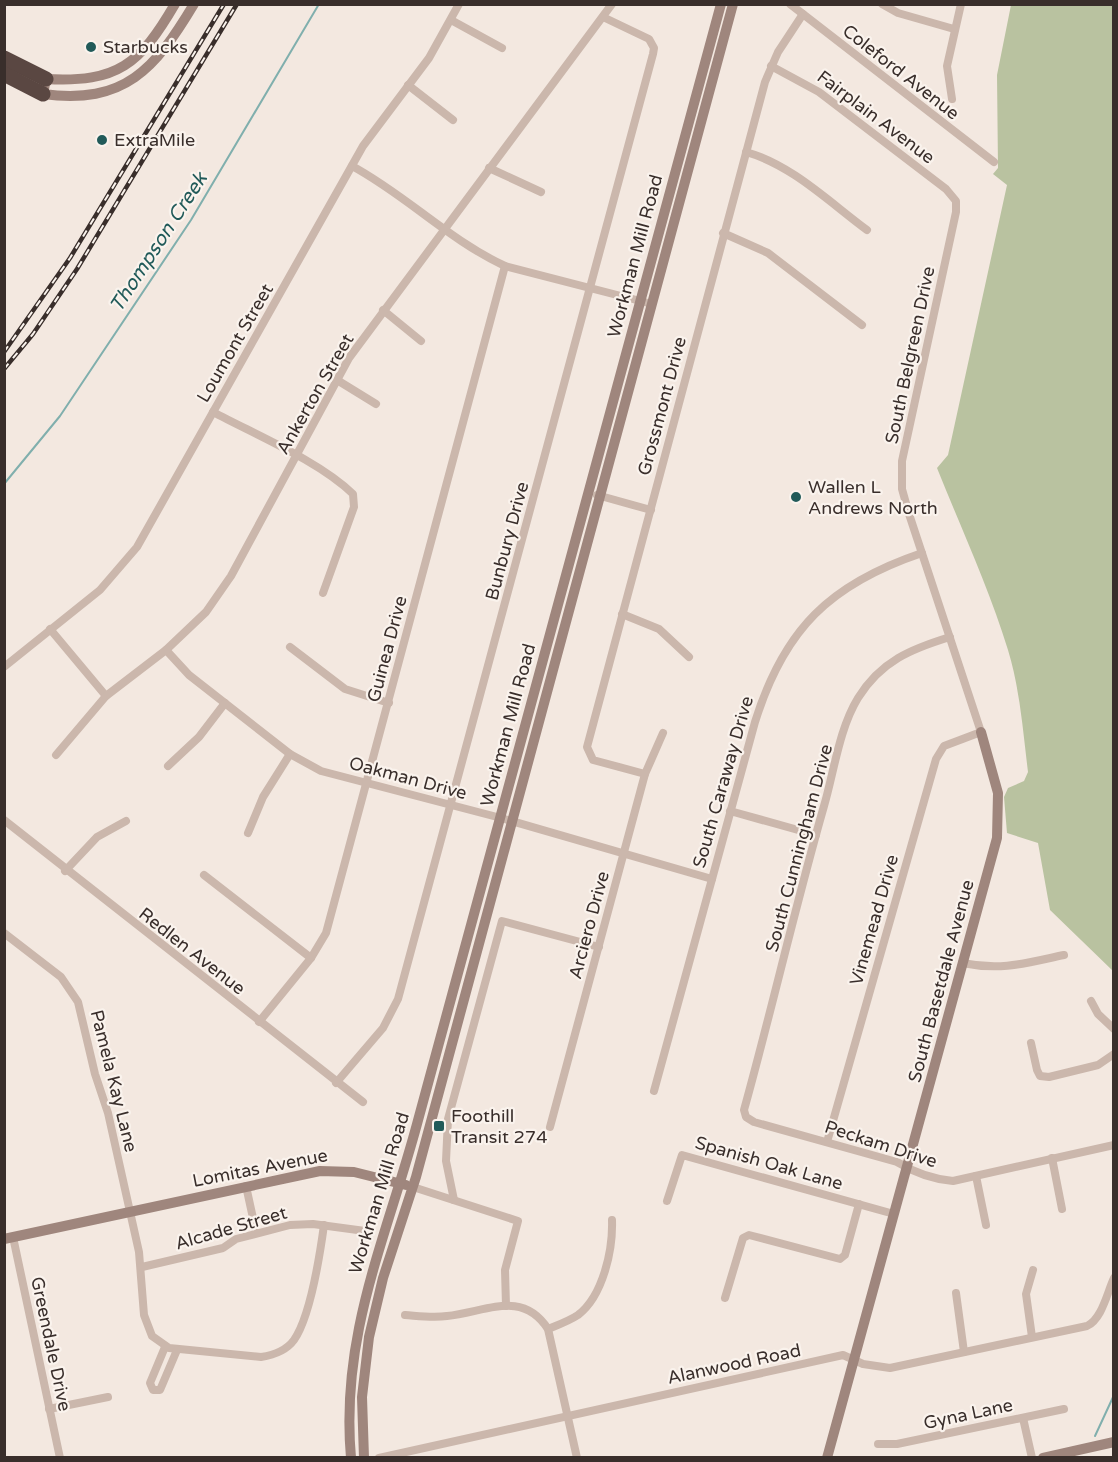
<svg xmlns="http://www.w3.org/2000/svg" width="1118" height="1462" viewBox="0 0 1118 1462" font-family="'Varela Round',sans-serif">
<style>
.green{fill:#b9c2a0}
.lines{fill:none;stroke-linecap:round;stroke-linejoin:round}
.stream{stroke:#80afad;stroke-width:2}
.street{stroke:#cbb7ac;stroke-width:8}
.secondary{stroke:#9f867d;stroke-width:10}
.highway{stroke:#5a4742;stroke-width:15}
.rail-casing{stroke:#392e2b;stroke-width:4.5}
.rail{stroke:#faf3ed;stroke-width:2;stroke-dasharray:7;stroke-linecap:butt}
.poi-dot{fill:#215a59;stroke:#faf3ed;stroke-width:2}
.labels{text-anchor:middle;stroke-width:4.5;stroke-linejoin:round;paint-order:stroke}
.poi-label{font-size:18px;fill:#392e2b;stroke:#faf3ed;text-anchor:start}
.street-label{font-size:18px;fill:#392e2b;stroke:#faf3ed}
.water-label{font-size:20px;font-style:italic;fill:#215a59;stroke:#faf3ed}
</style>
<rect width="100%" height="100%" fill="#f3e8e0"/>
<path class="green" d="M 1011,5 L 1113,5 L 1113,971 L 1050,910 L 1038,843 L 1007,833 L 1004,797 L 1008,788 L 1024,781 L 1028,772 C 1023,732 1020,689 1008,650 C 989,588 961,528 937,468 L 948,455 L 1007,185 L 993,174 L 998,168 L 997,75 Z"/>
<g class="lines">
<g class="stream">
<path d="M 4,484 L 60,416 L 191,220 L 319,4"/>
<path d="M 1095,1436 L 1114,1395"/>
</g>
<g class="street">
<path d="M 790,4 L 994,162"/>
<path d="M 882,4 L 898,13 L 954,29"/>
<path d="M 451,20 L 502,48"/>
<path d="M 771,66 L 819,92 L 946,189 L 956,201 L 956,212 L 902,461 L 902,489 L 909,514 L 981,732 L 944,746 L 936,759 L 827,1142"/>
<path d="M 408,85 L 453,120"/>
<path d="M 952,99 L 947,66 L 961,4"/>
<path d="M 746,152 C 792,165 829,202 867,230"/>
<path d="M 352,166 C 406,195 449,240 505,266 L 652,304"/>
<path d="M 489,168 L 541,192"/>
<path d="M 723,233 L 768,253 L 862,325"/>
<path d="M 383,310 L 421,341"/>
<path d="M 337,380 L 376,404"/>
<path d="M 213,412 C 256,435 319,461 353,494 L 354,507 L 323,593"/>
<path d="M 597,495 L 651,510"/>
<path d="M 622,614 L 659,629 L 689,657"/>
<path d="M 50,629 L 106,696"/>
<path d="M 950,637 C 911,649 881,661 858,698 C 839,729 834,772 824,806 C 795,907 772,1009 744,1110 L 746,1117 L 754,1122 L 897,1162 C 915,1173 931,1179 953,1181 L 1114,1145"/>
<path d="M 290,647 L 345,689 L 389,703"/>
<path d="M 166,650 L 189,675 L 290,754 L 321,771 L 501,818 L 712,879"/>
<path d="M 4,667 L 100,590 L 137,547 L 363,146 L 429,58 L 459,4"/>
<path d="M 56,755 L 106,696 L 166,650 L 206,612 L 231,576 L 349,358 L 612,4"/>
<path d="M 168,766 L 199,737 L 225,703"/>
<path d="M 645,774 L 593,760 L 587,747 L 765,82 L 778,52 L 803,14"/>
<path d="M 730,811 L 816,835"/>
<path d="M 4,820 L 363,1102"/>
<path d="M 248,833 L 263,797 L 290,754"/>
<path d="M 65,871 L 97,837 L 126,821"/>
<path d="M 204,875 L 311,958"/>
<path d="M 4,933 L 61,977 L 78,1002 L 95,1074 L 108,1113 L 139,1252 L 144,1315 L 152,1336 L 169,1348 L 261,1357 C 274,1355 286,1351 294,1340 C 310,1317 320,1254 324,1225"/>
<path d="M 962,963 C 1002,971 1026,963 1064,955"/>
<path d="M 1091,1001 L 1098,1014 L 1114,1029"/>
<path d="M 259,1022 L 311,958 L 326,933 L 505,266"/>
<path d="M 1031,1043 L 1037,1070 L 1040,1076 L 1049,1077 L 1098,1065 L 1114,1054"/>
<path d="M 336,1083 L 383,1028 L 398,999 L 653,54 L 654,48 L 649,39 L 603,17"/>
<path d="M 654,1091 L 755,722 C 784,629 830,584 922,553"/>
<path d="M 550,1127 L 645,774 L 663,733"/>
<path d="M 1052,1158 L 1062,1209"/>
<path d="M 976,1176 L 986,1225"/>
<path d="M 246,1186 L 256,1232"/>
<path d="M 413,1187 L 518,1221 L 505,1270 L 506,1306"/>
<path d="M 454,1200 L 446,1161 L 448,1119 L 502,921 L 599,947"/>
<path d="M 667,1201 L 682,1155 L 894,1214"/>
<path d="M 13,1237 L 60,1458"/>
<path d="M 142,1267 L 223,1248 L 236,1239 L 290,1225 L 313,1224 L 365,1231"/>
<path d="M 956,1293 L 964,1352"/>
<path d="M 725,1298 L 743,1238 L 749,1235 L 840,1259 L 845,1255 L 859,1204"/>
<path d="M 405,1315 C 419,1316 433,1318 447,1316 C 486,1312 522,1289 548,1329 L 577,1458"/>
<path d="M 548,1329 C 558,1325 569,1321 578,1315 C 603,1296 613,1250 612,1220"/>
<path d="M 1032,1337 L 1026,1294 L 1033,1270"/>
<path d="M 165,1347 L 150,1383 L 153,1390 L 160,1390 L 177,1350"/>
<path d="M 49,1409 L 108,1397"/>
<path d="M 1023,1418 L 1032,1458"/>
<path d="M 878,1444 L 897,1444 L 1064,1409"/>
<path d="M 379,1458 L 843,1355 L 863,1364 L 890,1368 L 1087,1326 C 1102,1319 1107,1293 1114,1278"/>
</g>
<g class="secondary">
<path d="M 175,4 C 140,64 118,83 46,79 L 43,94 C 125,105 155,69 194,4"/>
<path d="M 4,1239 L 320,1171 L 354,1172 L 406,1185"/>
<path d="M 351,1458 C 340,1335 386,1239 417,1124 L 721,4"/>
<path d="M 364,1458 L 362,1397 L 369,1337 L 383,1278 L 416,1177 L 733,4"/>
<path d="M 827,1458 L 997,838 L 998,793 L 981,732"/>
<path d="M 1043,1458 L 1114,1442"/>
</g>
<g class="highway">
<path d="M 4,58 L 46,79"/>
<path d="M 4,74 L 43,94"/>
</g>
<g class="rail-casing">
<g id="rail">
<path d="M 4,352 L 70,258 L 224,4"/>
<path d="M 4,369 L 33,334 L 77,269 L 237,4"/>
</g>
</g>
<use href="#rail" class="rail"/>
</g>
<g class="poi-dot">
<circle cx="91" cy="47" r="6"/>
<circle cx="102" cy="140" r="6"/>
<circle cx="796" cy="497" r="6"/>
<rect x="433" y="1120" width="12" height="12" rx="3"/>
</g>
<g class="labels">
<g class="poi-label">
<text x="103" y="53">Starbucks</text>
<text x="114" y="146">ExtraMile</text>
<text x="808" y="493">Wallen L<tspan x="808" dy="21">Andrews North</tspan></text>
<text x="451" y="1122">Foothill<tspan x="451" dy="21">Transit 274</tspan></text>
</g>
<g class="street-label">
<text transform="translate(901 72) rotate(38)" y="6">Coleford Avenue</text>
<text transform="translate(876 117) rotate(37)" y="6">Fairplain Avenue</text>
<text transform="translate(635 256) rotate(-75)" y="6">Workman Mill Road</text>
<text transform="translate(235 343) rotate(-60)" y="6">Loumont Street</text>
<text transform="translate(910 355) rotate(-78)" y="6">South Belgreen Drive</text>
<text transform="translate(315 394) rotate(-60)" y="6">Ankerton Street</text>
<text transform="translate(662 406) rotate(-75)" y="6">Grossmont Drive</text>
<text transform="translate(507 541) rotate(-75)" y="6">Bunbury Drive</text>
<text transform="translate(387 649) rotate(-75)" y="6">Guinea Drive</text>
<text transform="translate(508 725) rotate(-75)" y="6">Workman Mill Road</text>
<text transform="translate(408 778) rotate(15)" y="6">Oakman Drive</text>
<text transform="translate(723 782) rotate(-74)" y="6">South Caraway Drive</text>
<text transform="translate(799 848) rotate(-75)" y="6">South Cunningham Drive</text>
<text transform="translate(874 920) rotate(-74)" y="6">Vinemead Drive</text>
<text transform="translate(589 925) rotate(-75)" y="6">Arciero Drive</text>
<text transform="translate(192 951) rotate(38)" y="6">Redlen Avenue</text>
<text transform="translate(941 981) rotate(-75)" y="6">South Basetdale Avenue</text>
<text transform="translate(114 1081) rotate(76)" y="6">Pamela Kay Lane</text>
<text transform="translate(881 1144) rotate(18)" y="6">Peckam Drive</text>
<text transform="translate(769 1163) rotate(16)" y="6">Spanish Oak Lane</text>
<text transform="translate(260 1168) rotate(-11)" y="6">Lomitas Avenue</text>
<text transform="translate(379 1193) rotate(-73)" y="6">Workman Mill Road</text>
<text transform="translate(231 1228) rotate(-16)" y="6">Alcade Street</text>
<text transform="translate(51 1344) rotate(78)" y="6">Greendale Drive</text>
<text transform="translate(734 1364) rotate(-12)" y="6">Alanwood Road</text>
<text transform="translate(968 1414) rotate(-12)" y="6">Gyna Lane</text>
</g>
<g class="water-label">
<text transform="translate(158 242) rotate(-57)" y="7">Thompson Creek</text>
</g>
</g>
<rect width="1118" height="1462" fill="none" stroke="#392e2b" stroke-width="12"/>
</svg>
